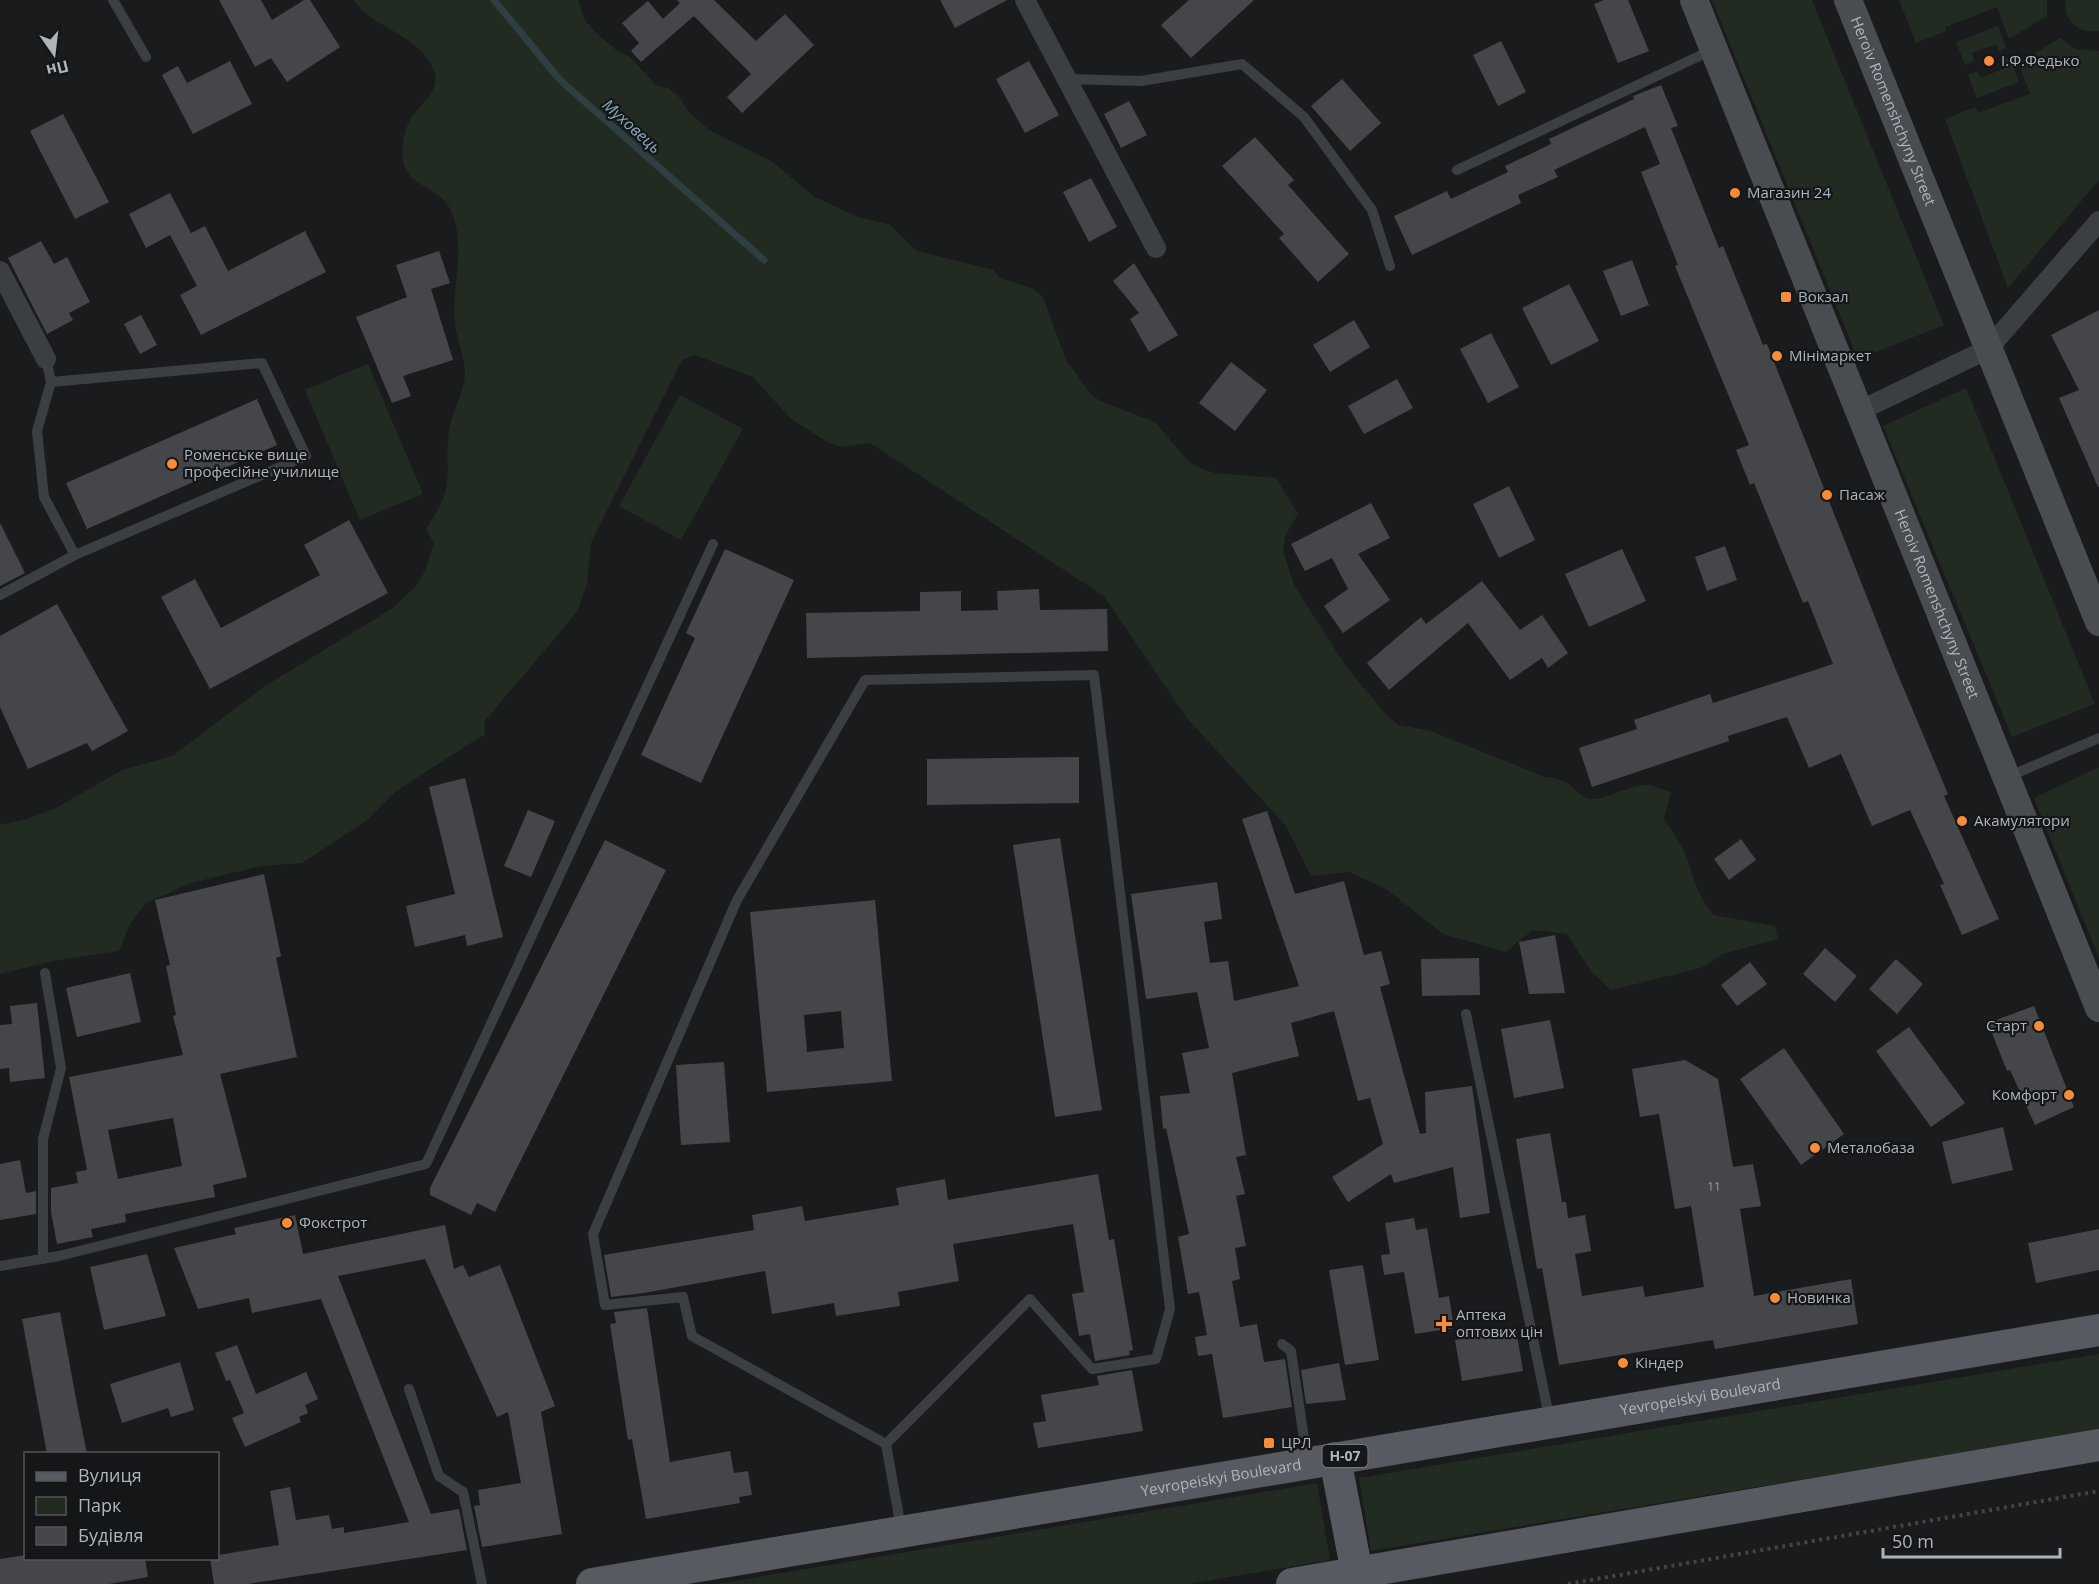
<svg xmlns="http://www.w3.org/2000/svg" width="2099" height="1584" viewBox="0 0 2099 1584" font-family="'Open Sans',sans-serif">
<style>
.green{fill:#222b22}
.lines{fill:none;stroke-linecap:round;stroke-linejoin:round}
.stream{stroke:#2f3e41;stroke-width:7}
.building{fill:#44464a;fill-rule:evenodd}
.path{stroke:#414549;stroke-width:4;stroke-dasharray:3 4.5;stroke-linecap:butt}
.lane{stroke:#3b3e42;stroke-width:10}
.street{stroke:#3b3e42;stroke-width:20}
.secondary{stroke:#494d52;stroke-width:28}
.primary{stroke:#575b61;stroke-width:32}
.poi-dot{fill:#f68c39;stroke:#151618;stroke-width:2}
.labels{text-anchor:middle;stroke-width:4.5;stroke-linejoin:round;paint-order:stroke}
.number-label{font-size:12px;fill:#9399a0}
.shield{fill:#151618;stroke:#7f858b;stroke-width:1.5}
.shield-label{font-size:14px;font-weight:bold;fill:#adb5bc}
.poi-label{font-size:15px;fill:#adb5bc;stroke:#151618;text-anchor:start}
.street-label{font-size:15px;fill:#adb5bc;stroke:#151618}
.water-label{font-size:16px;font-style:italic;fill:#84abb7;stroke:#151618}
</style>
<rect width="100%" height="100%" fill="#1a1b1d"/>
<g class="green">
<path d="M 354,0 L 578,0 L 584,19 L 594,31 L 616,50 L 630,57 L 656,85 L 668,88 L 680,98 L 688,111 L 709,130 L 771,161 L 815,197 L 858,217 L 890,225 L 917,251 L 993,270 L 1002,279 L 1032,288 L 1043,297 L 1066,360 L 1090,393 L 1100,401 L 1155,422 L 1189,462 L 1202,469 L 1215,473 L 1276,478 L 1298,514 L 1285,536 L 1283,550 L 1294,585 L 1345,665 L 1388,717 L 1399,725 L 1431,731 L 1545,777 C 1575,778 1576,799 1593,799 C 1611,798 1630,784 1648,785 C 1655,786 1664,790 1671,792 L 1664,819 C 1670,829 1679,840 1684,851 C 1695,877 1694,890 1713,915 L 1775,926 L 1778,939 L 1723,954 L 1701,968 L 1611,990 L 1591,971 L 1567,934 L 1533,930 L 1506,952 L 1443,934 L 1386,889 L 1349,872 L 1311,876 L 1286,826 L 1186,717 L 1104,596 L 870,443 L 842,447 L 829,443 L 791,419 L 753,377 L 695,355 L 682,360 L 591,543 L 587,584 L 577,612 L 484,722 L 485,734 L 396,791 L 366,821 L 302,863 L 261,866 L 191,883 L 146,903 L 130,924 L 119,951 L 53,961 L 0,974 L 0,825 L 27,819 L 56,808 L 122,770 L 173,756 L 265,686 L 393,608 L 415,587 L 424,573 L 434,543 L 426,529 C 434,517 443,503 446,489 C 450,468 445,446 450,425 C 454,409 465,389 465,373 C 465,357 457,340 455,324 C 451,288 468,241 449,207 C 439,188 409,185 404,165 C 400,151 404,128 412,117 C 423,101 444,88 432,66 C 414,32 370,27 354,0 Z"/>
<path d="M 1712,0 L 1812,0 L 1944,325 L 1858,359 Z"/>
<path d="M 1899,0 L 2047,0 L 2047,16 L 2009,39 L 1997,7 L 1945,27 L 1946,31 L 1916,43 Z"/>
<path d="M 2066,0 L 2099,0 L 2099,31 C 2080,34 2062,21 2066,0 Z"/>
<path d="M 1998,26 L 2006,48 L 1999,51 L 1996,44 L 1972,53 L 1974,61 L 1965,65 L 1956,42 Z"/>
<path d="M 2060,38 L 2076,49 L 2099,51 L 2099,180 L 2008,288 L 1945,119 L 1975,107 L 1978,113 L 2030,94 L 2019,63 Z"/>
<path d="M 2010,58 L 2019,82 L 1977,98 L 1968,75 L 1978,71 L 1981,78 L 2005,68 L 2003,60 Z"/>
<path d="M 368,364 L 423,494 L 360,520 L 305,390 Z"/>
<path d="M 1966,388 L 2095,704 L 2012,737 L 1883,426 Z"/>
<path d="M 680,395 L 743,429 L 681,540 L 619,506 Z"/>
<path d="M 2099,767 L 2099,958 L 2034,798 Z"/>
<path d="M 2099,1354 L 2099,1430 L 1371,1551 L 1359,1478 Z"/>
<path d="M 1317,1483 L 1330,1560 L 1188,1584 L 716,1584 Z"/>
</g>
<g class="lines">
<path class="stream" d="M 494,0 L 560,80 L 764,260"/>
</g>
<g class="building">
<path d="M 219,0 L 261,0 L 272,20 L 304,0 L 310,0 L 340,47 L 287,82 L 271,58 L 255,67 Z"/>
<path d="M 677,0 L 714,0 L 756,41 L 785,14 L 814,45 L 742,113 L 727,97 L 751,74 L 694,16 L 641,62 L 631,51 L 639,43 L 622,23 L 648,1 L 663,19 L 680,3 Z"/>
<path d="M 940,0 L 1007,0 L 955,28 Z"/>
<path d="M 1189,0 L 1254,0 L 1191,58 L 1161,25 Z"/>
<path d="M 1604,0 L 1628,0 L 1649,51 L 1618,63 L 1594,4 Z"/>
<path d="M 1501,41 L 1526,92 L 1498,106 L 1473,55 Z"/>
<path d="M 230,61 L 252,104 L 193,134 L 162,75 L 178,66 L 187,83 Z"/>
<path d="M 1029,61 L 1059,115 L 1025,133 L 996,79 Z"/>
<path d="M 1342,79 L 1381,123 L 1350,151 L 1311,106 Z"/>
<path d="M 1661,85 L 1678,126 L 1671,128 L 1719,248 L 1723,246 L 1763,345 L 1767,344 L 1893,663 L 1948,794 L 1944,796 L 1999,919 L 1962,935 L 1940,885 L 1944,884 L 1910,810 L 1872,826 L 1841,754 L 1809,768 L 1787,717 L 1728,736 L 1729,741 L 1592,787 L 1579,748 L 1637,729 L 1634,720 L 1710,694 L 1713,703 L 1833,664 L 1808,601 L 1803,603 L 1754,483 L 1750,485 L 1736,450 L 1749,445 L 1675,266 L 1678,265 L 1641,172 L 1660,164 L 1645,127 L 1554,170 L 1558,177 L 1518,195 L 1521,203 L 1412,255 L 1394,216 L 1447,191 L 1451,199 L 1508,172 L 1505,166 L 1551,144 L 1549,139 L 1634,99 L 1633,96 Z"/>
<path d="M 1129,101 L 1147,135 L 1121,148 L 1104,114 Z"/>
<path d="M 63,114 L 109,202 L 75,219 L 30,131 Z"/>
<path d="M 1255,137 L 1294,180 L 1288,185 L 1349,254 L 1318,282 L 1279,238 L 1284,234 L 1222,166 Z"/>
<path d="M 1091,178 L 1117,227 L 1089,242 L 1063,192 Z"/>
<path d="M 170,193 L 191,233 L 205,226 L 228,271 L 305,231 L 326,272 L 201,335 L 180,295 L 197,286 L 170,235 L 146,248 L 129,214 Z"/>
<path d="M 41,241 L 54,264 L 67,257 L 90,302 L 69,313 L 73,320 L 47,334 L 8,258 Z"/>
<path d="M 439,251 L 450,283 L 431,289 L 453,360 L 403,376 L 411,396 L 392,403 L 356,317 L 407,297 L 396,265 Z"/>
<path d="M 1632,260 L 1649,305 L 1621,316 L 1603,271 Z"/>
<path d="M 1134,263 L 1178,335 L 1149,352 L 1130,319 L 1139,313 L 1113,281 Z"/>
<path d="M 1569,284 L 1599,341 L 1551,365 L 1522,308 Z"/>
<path d="M 2099,310 L 2099,487 L 2098,487 L 2059,398 L 2079,390 L 2051,335 Z"/>
<path d="M 141,315 L 157,345 L 140,354 L 124,324 Z"/>
<path d="M 1354,320 L 1370,347 L 1330,372 L 1313,345 Z"/>
<path d="M 1491,333 L 1519,387 L 1488,403 L 1460,349 Z"/>
<path d="M 1231,362 L 1267,390 L 1235,431 L 1199,403 Z"/>
<path d="M 1397,379 L 1413,408 L 1364,434 L 1348,406 Z"/>
<path d="M 257,399 L 277,445 L 87,529 L 66,483 Z"/>
<path d="M 1509,486 L 1535,540 L 1499,558 L 1473,504 Z"/>
<path d="M 1371,503 L 1390,538 L 1358,554 L 1390,600 L 1343,633 L 1324,606 L 1348,589 L 1332,558 L 1305,571 L 1291,544 Z"/>
<path d="M 349,520 L 388,593 L 210,689 L 161,597 L 195,579 L 221,628 L 320,575 L 304,545 Z"/>
<path d="M 0,523 L 25,573 L 0,586 Z"/>
<path d="M 1725,546 L 1737,580 L 1707,591 L 1695,557 Z"/>
<path d="M 725,549 L 794,580 L 701,783 L 641,755 L 695,638 L 686,633 Z"/>
<path d="M 1622,549 L 1646,601 L 1589,627 L 1565,574 Z"/>
<path d="M 1482,581 L 1520,630 L 1542,615 L 1568,653 L 1548,668 L 1542,658 L 1510,680 L 1468,623 L 1389,690 L 1367,663 L 1421,617 L 1426,624 Z"/>
<path d="M 1039,589 L 1040,610 L 1107,609 L 1108,651 L 807,658 L 806,613 L 920,611 L 920,592 L 961,591 L 961,611 L 998,610 L 997,591 Z"/>
<path d="M 57,604 L 128,731 L 92,751 L 87,743 L 28,769 L 0,707 L 0,636 Z"/>
<path d="M 1079,757 L 1079,803 L 927,805 L 927,759 Z"/>
<path d="M 465,778 L 503,937 L 467,946 L 465,935 L 415,947 L 406,906 L 455,894 L 429,787 Z"/>
<path d="M 528,810 L 555,821 L 531,877 L 504,866 Z"/>
<path d="M 1267,811 L 1295,894 L 1344,881 L 1364,955 L 1381,951 L 1390,984 L 1380,987 L 1420,1134 L 1426,1133 L 1425,1092 L 1472,1086 L 1490,1213 L 1460,1218 L 1453,1167 L 1394,1183 L 1391,1174 L 1348,1202 L 1332,1177 L 1383,1144 L 1370,1098 L 1358,1101 L 1334,1011 L 1291,1023 L 1299,1056 L 1232,1073 L 1246,1155 L 1236,1157 L 1245,1194 L 1236,1196 L 1246,1246 L 1235,1248 L 1240,1279 L 1232,1281 L 1240,1327 L 1257,1324 L 1264,1362 L 1285,1359 L 1292,1407 L 1223,1418 L 1212,1354 L 1198,1356 L 1195,1337 L 1207,1335 L 1199,1292 L 1188,1294 L 1178,1237 L 1189,1234 L 1166,1128 L 1163,1129 L 1160,1096 L 1190,1093 L 1182,1053 L 1209,1048 L 1197,992 L 1146,999 L 1131,894 L 1217,882 L 1222,919 L 1204,922 L 1210,963 L 1228,961 L 1234,1001 L 1299,986 L 1242,819 Z"/>
<path d="M 1060,838 L 1102,1110 L 1055,1117 L 1013,845 Z"/>
<path d="M 1741,839 L 1756,860 L 1729,880 L 1714,859 Z"/>
<path d="M 605,840 L 666,870 L 495,1212 L 477,1203 L 471,1215 L 430,1195 L 430,1188 Z"/>
<path d="M 264,874 L 281,956 L 276,958 L 297,1057 L 220,1074 L 247,1177 L 213,1185 L 215,1197 L 125,1214 L 126,1222 L 91,1229 L 93,1237 L 57,1244 L 51,1212 L 51,1188 L 78,1183 L 76,1172 L 87,1170 L 69,1077 L 183,1055 L 173,1016 L 176,1015 L 166,966 L 170,965 L 155,900 ZM 173,1118 L 182,1166 L 118,1179 L 108,1130 Z"/>
<path d="M 875,900 L 892,1081 L 767,1092 L 750,912 ZM 841,1011 L 844,1048 L 807,1052 L 804,1015 Z"/>
<path d="M 1555,935 L 1565,993 L 1529,994 L 1519,942 Z"/>
<path d="M 1825,948 L 1857,976 L 1835,1002 L 1803,974 Z"/>
<path d="M 1479,958 L 1480,995 L 1422,996 L 1421,959 Z"/>
<path d="M 1896,959 L 1923,984 L 1897,1014 L 1869,989 Z"/>
<path d="M 1750,962 L 1767,984 L 1737,1006 L 1721,985 Z"/>
<path d="M 130,973 L 141,1022 L 77,1037 L 66,988 Z"/>
<path d="M 37,1003 L 45,1078 L 10,1082 L 9,1068 L 0,1069 L 0,1025 L 12,1024 L 10,1006 Z"/>
<path d="M 2034,1006 L 2074,1107 L 2035,1125 L 2010,1070 L 2007,1071 L 1988,1023 Z"/>
<path d="M 1550,1020 L 1564,1088 L 1514,1098 L 1501,1029 Z"/>
<path d="M 1909,1027 L 1965,1103 L 1931,1127 L 1876,1051 Z"/>
<path d="M 1784,1048 L 1844,1134 L 1801,1165 L 1740,1079 Z"/>
<path d="M 1685,1060 L 1718,1079 L 1733,1167 L 1753,1164 L 1761,1206 L 1740,1209 L 1754,1296 L 1851,1279 L 1858,1324 L 1715,1349 L 1713,1340 L 1559,1365 L 1542,1268 L 1537,1269 L 1516,1139 L 1550,1133 L 1562,1202 L 1566,1202 L 1568,1218 L 1585,1215 L 1591,1251 L 1575,1254 L 1582,1296 L 1643,1286 L 1645,1297 L 1704,1287 L 1691,1206 L 1675,1209 L 1659,1114 L 1640,1117 L 1632,1069 Z"/>
<path d="M 724,1062 L 730,1142 L 681,1145 L 676,1065 Z"/>
<path d="M 2003,1127 L 2013,1170 L 1952,1184 L 1942,1142 Z"/>
<path d="M 20,1160 L 26,1193 L 36,1191 L 36,1214 L 0,1220 L 0,1164 Z"/>
<path d="M 1098,1174 L 1109,1240 L 1114,1239 L 1133,1350 L 1129,1351 L 1130,1355 L 1095,1361 L 1090,1334 L 1079,1336 L 1072,1294 L 1084,1292 L 1073,1224 L 953,1244 L 959,1281 L 898,1292 L 900,1306 L 836,1316 L 834,1303 L 772,1314 L 765,1271 L 644,1293 L 611,1297 L 604,1255 L 754,1230 L 752,1215 L 802,1206 L 805,1221 L 899,1205 L 896,1188 L 945,1179 L 948,1200 Z"/>
<path d="M 295,1215 L 303,1254 L 445,1225 L 454,1269 L 463,1265 L 469,1277 L 500,1265 L 555,1406 L 541,1412 L 562,1534 L 482,1547 L 474,1506 L 480,1505 L 478,1490 L 521,1483 L 508,1412 L 497,1417 L 425,1259 L 338,1276 L 431,1514 L 459,1509 L 467,1550 L 248,1584 L 214,1584 L 210,1558 L 218,1558 L 218,1555 L 279,1545 L 270,1491 L 290,1487 L 296,1520 L 329,1515 L 332,1529 L 344,1527 L 344,1533 L 409,1522 L 321,1299 L 252,1313 L 249,1298 L 198,1309 L 174,1248 L 236,1234 L 234,1228 Z"/>
<path d="M 1414,1218 L 1416,1230 L 1427,1228 L 1439,1298 L 1449,1296 L 1454,1328 L 1415,1334 L 1404,1272 L 1384,1275 L 1381,1255 L 1390,1254 L 1385,1223 Z"/>
<path d="M 2099,1229 L 2099,1270 L 2036,1283 L 2028,1243 Z"/>
<path d="M 147,1254 L 166,1316 L 104,1330 L 90,1267 Z"/>
<path d="M 1363,1265 L 1379,1360 L 1345,1365 L 1329,1270 Z"/>
<path d="M 647,1308 L 670,1462 L 730,1451 L 734,1473 L 748,1471 L 752,1495 L 739,1497 L 740,1503 L 646,1519 L 632,1439 L 628,1440 L 610,1324 L 616,1323 L 614,1312 Z"/>
<path d="M 60,1312 L 77,1404 L 87,1454 L 47,1454 L 22,1319 Z"/>
<path d="M 1516,1329 L 1523,1371 L 1462,1381 L 1455,1340 Z"/>
<path d="M 237,1345 L 256,1394 L 306,1372 L 318,1399 L 305,1405 L 308,1413 L 299,1417 L 301,1422 L 245,1447 L 232,1418 L 244,1413 L 230,1380 L 226,1381 L 215,1353 Z"/>
<path d="M 180,1362 L 194,1410 L 171,1417 L 168,1408 L 122,1423 L 110,1384 Z"/>
<path d="M 1339,1363 L 1346,1400 L 1306,1404 L 1301,1370 Z"/>
<path d="M 1132,1370 L 1143,1431 L 1038,1448 L 1033,1423 L 1046,1421 L 1041,1395 L 1099,1385 L 1097,1376 Z"/>
<path d="M 26,1555 L 26,1558 L 145,1558 L 148,1577 L 109,1584 L 0,1584 L 0,1559 Z"/>
</g>
<g class="lines">
<path class="path" d="M 1568,1584 L 2099,1491"/>
<g class="lane">
<path d="M 113,0 L 146,57"/>
<path d="M 1067,79 L 1141,81 L 1242,64 L 1304,117 L 1372,210 L 1390,266"/>
<path d="M 1457,170 L 1712,50"/>
<path d="M 46,359 L 51,382 L 37,431 L 44,497 L 75,555 L 306,456 L 262,363 L 51,382"/>
<path d="M 0,595 L 75,555"/>
<path d="M 2007,777 L 2099,738"/>
<path d="M 1466,1014 L 1550,1421"/>
<path d="M 43,1259 L 43,1139 L 61,1068 L 45,973"/>
<path d="M 0,1266 L 59,1256 L 426,1164 L 713,544"/>
<path d="M 1282,1344 L 1291,1351 L 1307,1459"/>
<path d="M 409,1389 L 439,1476 L 463,1492 L 482,1584"/>
<path d="M 886,1444 L 692,1336 L 683,1297 L 605,1305 L 593,1234 L 737,900 L 865,680 L 1094,675 L 1170,1309 L 1156,1359 L 1092,1369 L 1030,1299 L 886,1444 L 901,1528"/>
</g>
<g class="street">
<path d="M 1025,0 L 1156,248"/>
<path d="M 0,271 L 46,359"/>
<path d="M 1859,411 L 1988,349 L 2099,221"/>
</g>
<g class="secondary">
<path id="s1" d="M 1694,0 L 2099,1008"/>
<path id="s2" d="M 1848,0 L 2099,622"/>
</g>
<g class="primary">
<path d="M 1335,1458 L 1357,1573"/>
<path id="s3" d="M 592,1584 L 2099,1330"/>
<path d="M 1292,1584 L 2099,1445"/>
</g>
</g>
<g class="poi-dot">
<circle cx="1989" cy="61" r="6"/>
<circle cx="1735" cy="193" r="6"/>
<rect x="1780" y="291" width="12" height="12" rx="3"/>
<circle cx="1777" cy="356" r="6"/>
<circle cx="172" cy="464" r="6"/>
<circle cx="1827" cy="495" r="6"/>
<circle cx="1962" cy="821" r="6"/>
<circle cx="2039" cy="1026" r="6"/>
<circle cx="2069" cy="1095" r="6"/>
<circle cx="1815" cy="1148" r="6"/>
<circle cx="287" cy="1223" r="6"/>
<circle cx="1775" cy="1298" r="6"/>
<path d="M1441 1315h6v6h6v6h-6v6h-6v-6h-6v-6h6z"/>
<circle cx="1623" cy="1363" r="6"/>
<rect x="1263" y="1437" width="12" height="12" rx="3"/>
</g>
<g class="labels">
<g class="number-label">
<text x="1714" y="1191">11</text>
</g>
<rect class="shield" x="1322.5" y="1445" width="45" height="22" rx="4.5"/>
<g class="shield-label">
<text x="1345" y="1461">Н-07</text>
</g>
<g class="poi-label">
<text x="2001" y="66">І.Ф.Федько</text>
<text x="1747" y="198">Магазин 24</text>
<text x="1798" y="302">Вокзал</text>
<text x="1789" y="361">Мінімаркет</text>
<text x="184" y="460">Роменське вище<tspan x="184" dy="17">професійне училище</tspan></text>
<text x="1839" y="500">Пасаж</text>
<text x="1974" y="826">Акамулятори</text>
<text x="2027" y="1031" text-anchor="end">Старт</text>
<text x="2057" y="1100" text-anchor="end">Комфорт</text>
<text x="1827" y="1153">Металобаза</text>
<text x="299" y="1228">Фокстрот</text>
<text x="1787" y="1303">Новинка</text>
<text x="1456" y="1320">Аптека<tspan x="1456" dy="17">оптових цін</tspan></text>
<text x="1635" y="1368">Кіндер</text>
<text x="1281" y="1448">ЦРЛ</text>
</g>
<g class="street-label">
<text dy="5" stroke="none"><textPath href="#s2" startOffset="120">Heroiv Romenshchyny Street</textPath></text>
<text dy="5" stroke="none"><textPath href="#s1" startOffset="651">Heroiv Romenshchyny Street</textPath></text>
<text dy="5" stroke="none"><textPath href="#s3" startOffset="1124">Yevropeiskyi Boulevard</textPath></text>
<text dy="5" stroke="none"><textPath href="#s3" startOffset="638">Yevropeiskyi Boulevard</textPath></text>
</g>
<g class="water-label">
<text transform="translate(632 126) rotate(42)" y="6">Муховець</text>
</g>
</g>
<rect x="24" y="1452" width="195" height="108" fill="#151618" stroke="#52565a" stroke-width="1.5"/>
<rect x="36" y="1472" width="30" height="9" fill="#575b61" stroke="#52565a" stroke-width="1.5"/>
<text x="78" y="1482" font-size="18" fill="#adb5bc">Вулиця</text>
<rect x="36" y="1497" width="30" height="18" fill="#222b22" stroke="#52565a" stroke-width="1.5"/>
<text x="78" y="1512" font-size="18" fill="#adb5bc">Парк</text>
<rect x="36" y="1527" width="30" height="18" fill="#44464a" stroke="#52565a" stroke-width="1.5"/>
<text x="78" y="1542" font-size="18" fill="#adb5bc">Будівля</text>
<g transform="translate(54 54) rotate(166)" stroke="#151618" stroke-width="4.5" paint-order="stroke">
<path d="M0-4.5L10 22L0 15L-10 22Z" fill="#adb5bc"/>
<text y="-9" font-size="16" font-weight="bold" text-anchor="middle" fill="#adb5bc">Пн</text>
</g>
<path d="M1883 1548v9h177v-9" fill="none" stroke="#adb5bc" stroke-width="3"/>
<text x="1892" y="1548" font-size="18" fill="#adb5bc" stroke="#151618" stroke-width="4.5" paint-order="stroke">50 m</text>
</svg>
